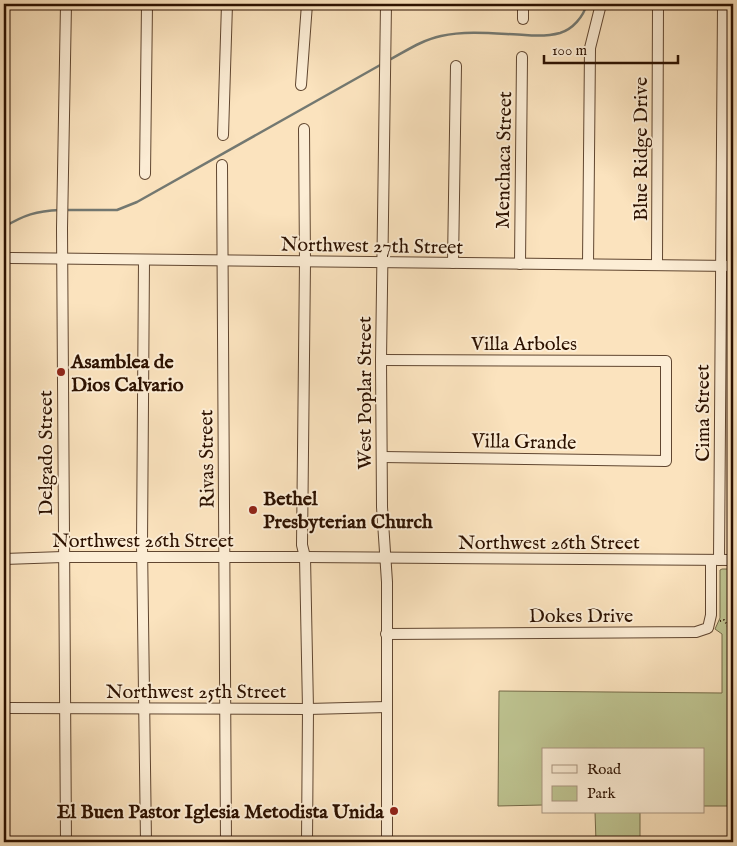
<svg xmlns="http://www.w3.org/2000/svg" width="737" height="846" viewBox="0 0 737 846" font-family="'IM FELL English',serif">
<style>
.green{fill:#bec491;stroke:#756a48}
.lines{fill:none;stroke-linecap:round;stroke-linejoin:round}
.stream{stroke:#737871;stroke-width:2.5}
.minor-casing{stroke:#604630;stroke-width:12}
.path{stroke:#2c1100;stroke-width:2;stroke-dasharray:1 2.5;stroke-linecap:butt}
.minor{stroke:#fcedd5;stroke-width:10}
.poi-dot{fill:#8f2418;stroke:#fcedd5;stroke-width:2}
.labels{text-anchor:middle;stroke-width:4;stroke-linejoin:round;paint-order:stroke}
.street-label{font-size:20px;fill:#2c1100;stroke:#fcedd5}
.poi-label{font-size:20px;font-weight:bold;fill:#2c1100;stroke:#fcedd5;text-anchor:start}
</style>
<rect width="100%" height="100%" fill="#fbe3be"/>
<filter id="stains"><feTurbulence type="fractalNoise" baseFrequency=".004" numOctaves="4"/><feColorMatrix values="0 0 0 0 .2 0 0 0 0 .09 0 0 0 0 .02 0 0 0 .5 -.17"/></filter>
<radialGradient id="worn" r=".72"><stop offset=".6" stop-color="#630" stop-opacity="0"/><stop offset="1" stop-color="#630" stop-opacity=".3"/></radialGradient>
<g class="green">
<path d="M 722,569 L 733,569 L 733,703 L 729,703 L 728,806 L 703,806 L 703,750 L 543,750 L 543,805 L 498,806 L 499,691 L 722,693 L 722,634 L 715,629 L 720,618 L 720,570 Z"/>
<path d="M 595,812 L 640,812 L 640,842 L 596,842 Z"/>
</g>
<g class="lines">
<g class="stream">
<path d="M 389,60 C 406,51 422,40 441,36 C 468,30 498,34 525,35 C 536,36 549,36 560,33 C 573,29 583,17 587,4"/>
<path d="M 65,210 L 117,210 L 137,202 L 382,64"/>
<path d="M 4,227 C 24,215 36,211 60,210"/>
</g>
<g class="minor-casing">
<g id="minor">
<path d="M 66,4 L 62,228 L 66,842"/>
<path d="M 386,4 L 381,360 L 382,507 L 387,582 L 387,842"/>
<path d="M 523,19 L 523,4"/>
<path d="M 301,85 L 307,4"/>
<path d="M 304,129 L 305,262 L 302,545 L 305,557 L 308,709 L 307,842"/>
<path d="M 223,135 L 227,4"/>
<path d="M 222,165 L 226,842"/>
<path d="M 145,174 L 147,4"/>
<path d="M 11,258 L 733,266"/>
<path d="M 144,260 L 142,544 L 146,842"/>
<path d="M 453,263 L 456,66"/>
<path d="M 520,264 L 522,57"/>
<path d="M 588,264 L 590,48 L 601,4"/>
<path d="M 657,265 L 658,4"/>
<path d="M 381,360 L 666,361 L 666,461 L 382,457"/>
<path d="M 4,559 L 63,557 L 305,557 L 733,560"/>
<path d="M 719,560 L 723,4"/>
<path d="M 386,634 L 696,632 L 708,628 L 711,615 L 711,560"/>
<path d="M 4,708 L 308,709 L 387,707"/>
</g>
</g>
<path class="path" d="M 720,621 L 724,620 L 733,634"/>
<use href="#minor" class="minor"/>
</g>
<g class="poi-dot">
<circle cx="61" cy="372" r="5"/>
<circle cx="253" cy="510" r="5"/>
<circle cx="394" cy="811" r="5"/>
</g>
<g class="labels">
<g class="street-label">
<text transform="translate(640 149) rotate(-90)" y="7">Blue Ridge Drive</text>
<text transform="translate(503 160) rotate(-89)" y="7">Menchaca Street</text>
<text transform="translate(372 245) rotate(1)" y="7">Northwest 27th Street</text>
<text x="524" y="350">Villa Arboles</text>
<text transform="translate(364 393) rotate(-90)" y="7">West Poplar Street</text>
<text transform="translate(702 413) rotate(-90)" y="7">Cima Street</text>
<text transform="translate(524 441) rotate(1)" y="7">Villa Grande</text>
<text transform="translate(45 453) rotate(-90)" y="7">Delgado Street</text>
<text transform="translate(206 459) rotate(-91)" y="7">Rivas Street</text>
<text x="143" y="547">Northwest 26th Street</text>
<text x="549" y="549">Northwest 26th Street</text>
<text x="581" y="622">Dokes Drive</text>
<text x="196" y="698">Northwest 25th Street</text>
</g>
<g class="poi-label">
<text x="71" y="368">Asamblea de<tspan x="71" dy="23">Dios Calvario</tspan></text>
<text x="263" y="505">Bethel<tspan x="263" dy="23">Presbyterian Church</tspan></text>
<text x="384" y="818" text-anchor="end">El Buen Pastor Iglesia Metodista Unida</text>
</g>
</g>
<rect width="737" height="846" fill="none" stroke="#fbe3be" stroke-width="20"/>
<rect x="5" y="5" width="727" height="836" fill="none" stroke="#2c1100" stroke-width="2.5"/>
<rect x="10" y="10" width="717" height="826" fill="none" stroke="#2c1100"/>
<rect x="542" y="748" width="162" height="65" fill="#fcedd5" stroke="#a99580"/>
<rect x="552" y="765" width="25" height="8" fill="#fcedd5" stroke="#a99580"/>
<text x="587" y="774" font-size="15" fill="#2c1100">Road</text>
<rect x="552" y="786" width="25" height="15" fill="#bec491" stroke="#a99580"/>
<text x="587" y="798" font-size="15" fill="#2c1100">Park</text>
<path d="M544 55v8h134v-8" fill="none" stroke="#2c1100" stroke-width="2.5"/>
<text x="552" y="55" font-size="15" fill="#2c1100" stroke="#fcedd5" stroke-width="4" paint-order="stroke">100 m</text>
<rect width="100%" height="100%" filter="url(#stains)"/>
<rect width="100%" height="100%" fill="url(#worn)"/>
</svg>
